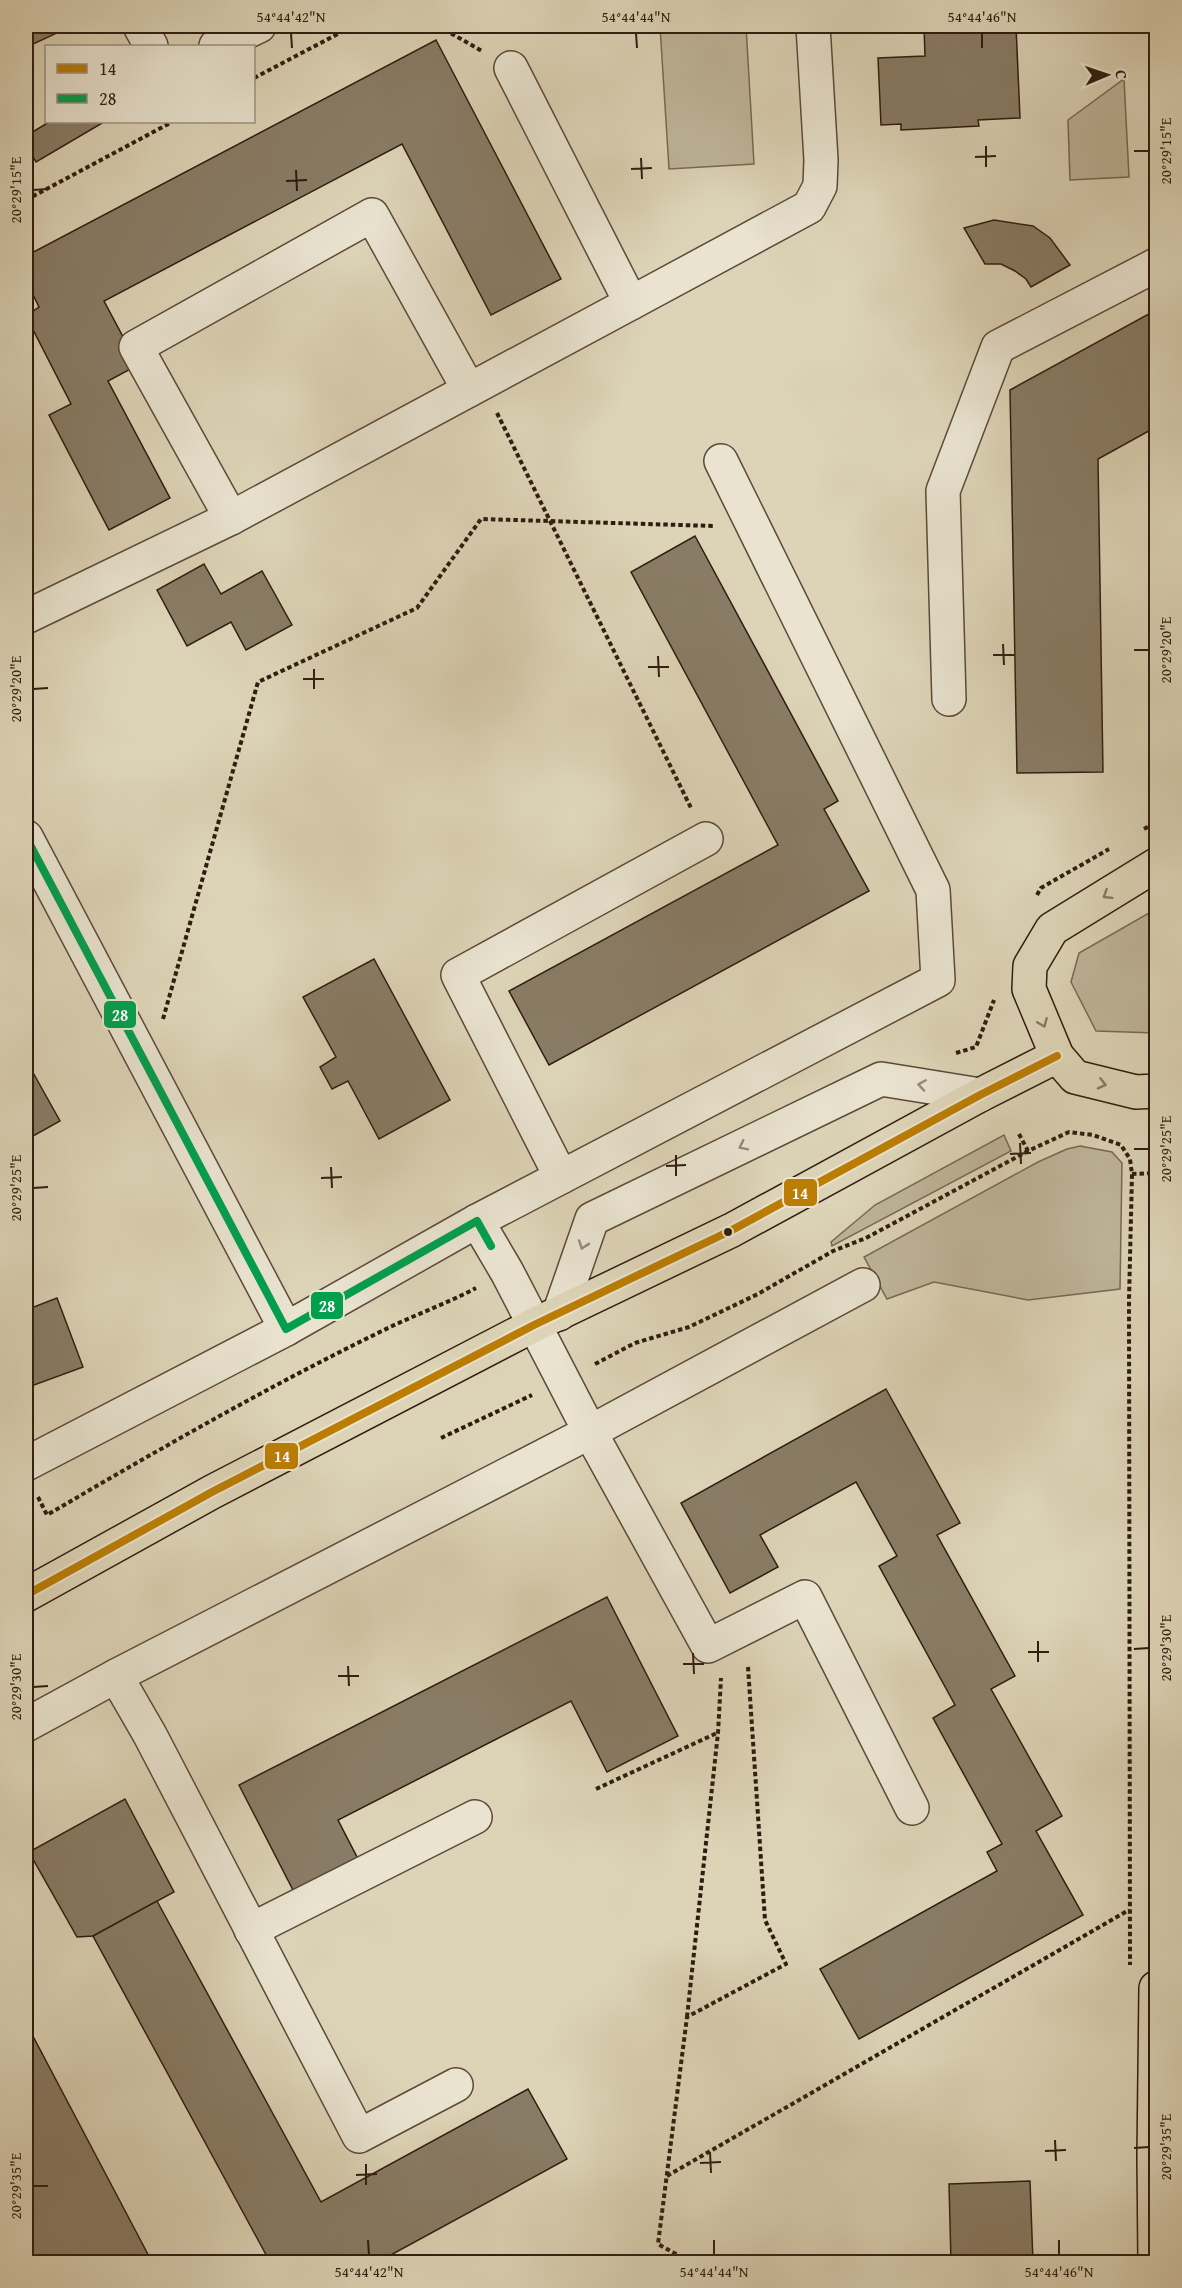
<svg xmlns="http://www.w3.org/2000/svg" width="1182" height="2288" viewBox="0 0 1182 2288" font-family="'Gentium Book Plus',serif">
<style>
.green{fill:#bfb59a;stroke:#776854;stroke-width:1.5}
.building{fill:#897c66;stroke:#2f1c0f;stroke-width:1.5}
.lines{fill:none;stroke-linecap:round;stroke-linejoin:round}
.minor-casing{stroke:#5a4a39;stroke-width:36}
.major-casing{stroke:#2f1c0f;stroke-width:36}
.path{stroke:#2f1c0f;stroke-width:4;stroke-dasharray:4.5 3;stroke-linecap:butt}
.minor{stroke:#e9e3d0;stroke-width:33}
.major{stroke:#ddd4b7;stroke-width:33}
.bus-1-casing{stroke:#e9e3d0;stroke-width:12}
.bus-2-casing{stroke:#e9e3d0;stroke-width:12}
.bus-1{stroke:#bb7d04;stroke-width:8}
.bus-2{stroke:#029f4e;stroke-width:8}
.oneway{stroke:#867863}
.oneway2{stroke:#958979}
.ticks{fill:none;stroke:#2f1c0f;stroke-width:2}
.bus-dot{fill:#2f1c0f;stroke:#e9e3d0;stroke-width:2}
.line-badge{stroke:#e9e3d0;stroke-width:2}
.badge-label{font-size:16px;text-anchor:middle;font-weight:bold;fill:#fff}
.neatline{fill:none;stroke:#2f1c0f;stroke-width:2}
.ticks-label{font-size:15px;text-anchor:middle;fill:#2f1c0f}
</style>
<rect width="100%" height="100%" fill="#ddd4b7"/>
<filter id="stains"><feTurbulence type="fractalNoise" baseFrequency=".00333" numOctaves="4"/><feColorMatrix values="0 0 0 0 .2 0 0 0 0 .09 0 0 0 0 .02 0 0 0 .5 -.17"/></filter>
<radialGradient id="worn" r=".72"><stop offset=".6" stop-color="#630" stop-opacity="0"/><stop offset="1" stop-color="#630" stop-opacity=".3"/></radialGradient>
<g class="green">
<path d="M 660,26 L 746,26 L 754,164 L 669,169 Z"/>
<path d="M 1124,79 L 1129,177 L 1070,180 L 1068,120 Z"/>
<path d="M 1156,909 L 1156,1033 L 1096,1031 L 1071,982 L 1079,953 Z"/>
<path d="M 1004,1135 L 1011,1151 L 832,1246 L 831,1242 L 875,1205 Z"/>
<path d="M 1080,1146 L 1112,1152 L 1122,1163 L 1120,1289 L 1028,1300 L 934,1282 L 887,1299 L 864,1257 L 1038,1162 L 1067,1149 Z"/>
</g>
<g class="building">
<path d="M 26,26 L 54,26 L 57,33 L 29,46 L 26,38 Z"/>
<path d="M 924,26 L 1016,26 L 1020,118 L 978,120 L 979,126 L 901,130 L 901,124 L 881,125 L 878,58 L 925,56 Z"/>
<path d="M 436,40 L 561,279 L 491,315 L 402,144 L 104,301 L 138,365 L 108,381 L 170,498 L 109,530 L 49,415 L 71,404 L 26,316 L 39,307 L 26,280 L 26,256 Z"/>
<path d="M 49,122 L 104,122 L 36,162 L 26,144 L 26,136 Z"/>
<path d="M 994,220 L 1033,226 L 1050,238 L 1070,265 L 1031,287 L 1026,279 L 1015,271 L 1001,264 L 985,264 L 964,228 Z"/>
<path d="M 1156,310 L 1156,427 L 1098,459 L 1103,772 L 1017,773 L 1010,390 Z"/>
<path d="M 695,536 L 838,801 L 824,809 L 869,891 L 549,1065 L 509,991 L 778,845 L 631,572 Z"/>
<path d="M 204,564 L 221,594 L 262,571 L 292,625 L 246,650 L 231,622 L 187,646 L 157,590 Z"/>
<path d="M 374,959 L 450,1100 L 379,1139 L 348,1081 L 332,1089 L 320,1067 L 336,1057 L 303,997 Z"/>
<path d="M 26,1060 L 60,1121 L 26,1140 Z"/>
<path d="M 57,1298 L 83,1367 L 26,1388 L 26,1310 Z"/>
<path d="M 886,1389 L 960,1523 L 937,1535 L 1015,1676 L 991,1689 L 1062,1816 L 1036,1831 L 1083,1915 L 859,2039 L 820,1969 L 997,1871 L 987,1852 L 1002,1844 L 933,1718 L 955,1705 L 879,1566 L 897,1556 L 856,1482 L 760,1535 L 778,1567 L 730,1593 L 681,1503 Z"/>
<path d="M 607,1597 L 678,1736 L 607,1772 L 571,1701 L 338,1820 L 358,1859 L 294,1892 L 239,1785 Z"/>
<path d="M 125,1799 L 174,1892 L 93,1936 L 77,1937 L 29,1852 Z"/>
<path d="M 157,1901 L 321,2202 L 528,2089 L 567,2159 L 378,2262 L 270,2262 L 93,1936 Z"/>
<path d="M 26,2023 L 152,2262 L 26,2262 Z"/>
<path d="M 1030,2181 L 1033,2262 L 951,2262 L 949,2184 Z"/>
</g>
<g class="lines">
<g class="minor-casing">
<g id="minor">
<path d="M 140,26 L 151,46"/>
<path d="M 216,46 L 259,26"/>
<path d="M 631,303 L 809,207 L 820,186 L 821,160 L 813,26"/>
<path d="M 231,518 L 136,347 L 372,215 L 469,390"/>
<path d="M 26,617 L 231,518 L 631,303 L 511,68"/>
<path d="M 949,699 L 943,491 L 998,347 L 1156,265"/>
<path d="M 26,837 L 286,1329"/>
<path d="M 561,1177 L 458,975 L 706,839"/>
<path d="M 863,1285 L 590,1432 L 708,1646 L 805,1597 L 912,1808"/>
<path d="M 559,1314 L 592,1219 L 881,1079 L 980,1095"/>
<path d="M 26,1464 L 286,1329 L 477,1221 L 938,980 L 933,890 L 721,461"/>
<path d="M 116,1676 L 150,1735 L 359,2136 L 456,2085"/>
<path d="M 26,1725 L 116,1676 L 590,1432 L 507,1272 L 477,1221"/>
<path d="M 251,1930 L 475,1817"/>
</g>
</g>
<g class="major-casing">
<g id="major">
<path d="M 1156,865 L 1052,929 L 1030,966 L 1029,989 L 1057,1056 L 1075,1077 L 1136,1092 L 1156,1091"/>
<path d="M 26,1595 L 212,1492 L 534,1325 L 732,1230 L 980,1095 L 1057,1056"/>
<path d="M 1155,2262 L 1154,2157 L 1156,1988"/>
</g>
</g>
<g class="path">
<path d="M 438,26 L 482,51"/>
<path d="M 254,78 L 353,26"/>
<path d="M 26,200 L 172,122"/>
<path d="M 497,413 L 691,808"/>
<path d="M 1144,829 L 1156,822"/>
<path d="M 1037,895 L 1041,888 L 1109,849"/>
<path d="M 163,1019 L 258,682 L 417,608 L 481,519 L 714,526"/>
<path d="M 956,1053 L 976,1047 L 994,1000"/>
<path d="M 1019,1134 L 1028,1151"/>
<path d="M 1132,1174 L 1156,1173"/>
<path d="M 595,1364 L 635,1343 L 689,1327 L 758,1294 L 833,1251 L 866,1238 L 1028,1151 L 1069,1132 L 1093,1135 L 1121,1145 L 1130,1159 L 1132,1174 L 1129,1300 L 1130,1965"/>
<path d="M 441,1438 L 532,1395"/>
<path d="M 38,1497 L 47,1515 C 158,1450 269,1386 384,1330 C 414,1315 446,1304 476,1288"/>
<path d="M 748,1667 L 765,1920 L 786,1964 L 687,2017 L 658,2244 L 685,2259 L 757,2262"/>
<path d="M 596,1789 L 717,1733"/>
<path d="M 687,2017 L 718,1733 L 721,1678"/>
<path d="M 667,2176 L 1129,1910"/>
</g>
<use href="#minor" class="minor"/>
<use href="#major" class="major"/>
<g class="bus-1-casing">
<path id="bus-1" d="M 26,1595 L 212,1492 L 534,1325 L 732,1230 L 980,1095 L 1057,1056"/>
</g>
<g class="bus-2-casing">
<path id="bus-2" d="M 26,837 L 286,1329 L 477,1221 L 491,1246"/>
</g>
<use href="#bus-1" class="bus-1"/>
<use href="#bus-2" class="bus-2"/>
</g>
<defs><path id="oneway-chevron" d="M-2-3.5L2.5 0L-2 3.5" fill="none" stroke-width="1.6" stroke-linecap="round" stroke-linejoin="round" transform="scale(1.5)"/></defs>
<g class="oneway">
<use href="#oneway-chevron" transform="translate(1107 895) rotate(148)"/>
<use href="#oneway-chevron" transform="translate(1043 1023) rotate(67)"/>
<use href="#oneway-chevron" transform="translate(1102 1084) rotate(14)"/>
</g>
<g class="oneway2">
<use href="#oneway-chevron" transform="translate(922 1085) rotate(-171)"/>
<use href="#oneway-chevron" transform="translate(743 1146) rotate(154)"/>
<use href="#oneway-chevron" transform="translate(583 1245) rotate(109)"/>
</g>
<path class="ticks" d="M 291,33 L 292,48M 636,33 L 637,48M 982,33 L 982,48M 986,146 L 986,167M 1134,151 L 1149,151M 975,157 L 996,156M 641,158 L 642,179M 631,169 L 652,168M 296,170 L 297,191M 286,181 L 307,180M 33,190 L 48,189M 1003,644 L 1004,665M 1134,650 L 1149,650M 993,655 L 1014,655M 658,656 L 659,677M 648,667 L 669,667M 314,669 L 314,689M 303,679 L 324,679M 33,689 L 48,688M 1020,1143 L 1021,1164M 1134,1149 L 1149,1149M 1010,1154 L 1031,1153M 676,1155 L 676,1176M 666,1166 L 686,1165M 331,1167 L 332,1188M 321,1178 L 342,1177M 33,1188 L 48,1187M 1038,1641 L 1038,1662M 1134,1649 L 1149,1648M 1028,1652 L 1049,1652M 693,1653 L 694,1674M 683,1664 L 704,1664M 348,1666 L 349,1686M 338,1676 L 359,1676M 33,1687 L 48,1686M 1055,2140 L 1056,2161M 1134,2148 L 1149,2147M 1045,2151 L 1066,2150M 710,2152 L 711,2173M 700,2163 L 721,2162M 366,2164 L 366,2185M 356,2175 L 377,2174M 33,2186 L 48,2186M 368,2240 L 369,2255M 714,2240 L 714,2255M 1059,2240 L 1059,2255"/>
<circle class="bus-dot" cx="728" cy="1232" r="5"/>
<g class="line-badge">
<rect x="103" y="1000" width="34" height="29" rx="6" fill="#029f4e"/>
<rect x="783" y="1178" width="35" height="29" rx="6" fill="#bb7d04"/>
<rect x="310" y="1291" width="34" height="29" rx="6" fill="#029f4e"/>
<rect x="264" y="1442" width="35" height="28" rx="6" fill="#bb7d04"/>
</g>
<g class="badge-label">
<text x="120" y="1021">28</text>
<text x="800" y="1199">14</text>
<text x="327" y="1312">28</text>
<text x="282" y="1462">14</text>
</g>
<rect width="1182" height="2288" fill="none" stroke="#ddd4b7" stroke-width="66"/>
<rect x="45" y="45" width="210" height="78" fill="#e9e3d0" stroke="#9f9383" stroke-width="1.5"/>
<rect x="57" y="64" width="30" height="9" fill="#bb7d04" stroke="#9f9383" stroke-width="1.5"/>
<text x="99" y="75" font-size="18" fill="#2f1c0f">14</text>
<rect x="57" y="94" width="30" height="9" fill="#029f4e" stroke="#9f9383" stroke-width="1.5"/>
<text x="99" y="105" font-size="18" fill="#2f1c0f">28</text>
<g transform="translate(1107 75) rotate(88)" stroke="#e9e3d0" stroke-width="4.5" paint-order="stroke">
<path d="M0-4.5L10 22L0 15L-10 22Z" fill="#2f1c0f"/>
<text y="-9" font-size="16" font-weight="bold" text-anchor="middle" fill="#2f1c0f">С</text>
</g>
<rect x="33" y="33" width="1116" height="2222" class="neatline"/>
<g class="ticks-label">
<text x="291" y="22">54°44'42"N</text>
<text x="636" y="22">54°44'44"N</text>
<text x="982" y="22">54°44'46"N</text>
<text transform="translate(1166 151) rotate(-90)" y="5">20°29'15"E</text>
<text transform="translate(16 190) rotate(-90)" y="5">20°29'15"E</text>
<text transform="translate(1166 650) rotate(-90)" y="5">20°29'20"E</text>
<text transform="translate(16 689) rotate(-90)" y="5">20°29'20"E</text>
<text transform="translate(1166 1149) rotate(-90)" y="5">20°29'25"E</text>
<text transform="translate(16 1188) rotate(-90)" y="5">20°29'25"E</text>
<text transform="translate(1166 1648) rotate(-90)" y="5">20°29'30"E</text>
<text transform="translate(16 1687) rotate(-90)" y="5">20°29'30"E</text>
<text transform="translate(1166 2147) rotate(-90)" y="5">20°29'35"E</text>
<text transform="translate(16 2186) rotate(-90)" y="5">20°29'35"E</text>
<text x="369" y="2277">54°44'42"N</text>
<text x="714" y="2277">54°44'44"N</text>
<text x="1059" y="2277">54°44'46"N</text>
</g>
<rect width="100%" height="100%" filter="url(#stains)"/>
<rect width="100%" height="100%" fill="url(#worn)"/>
</svg>
